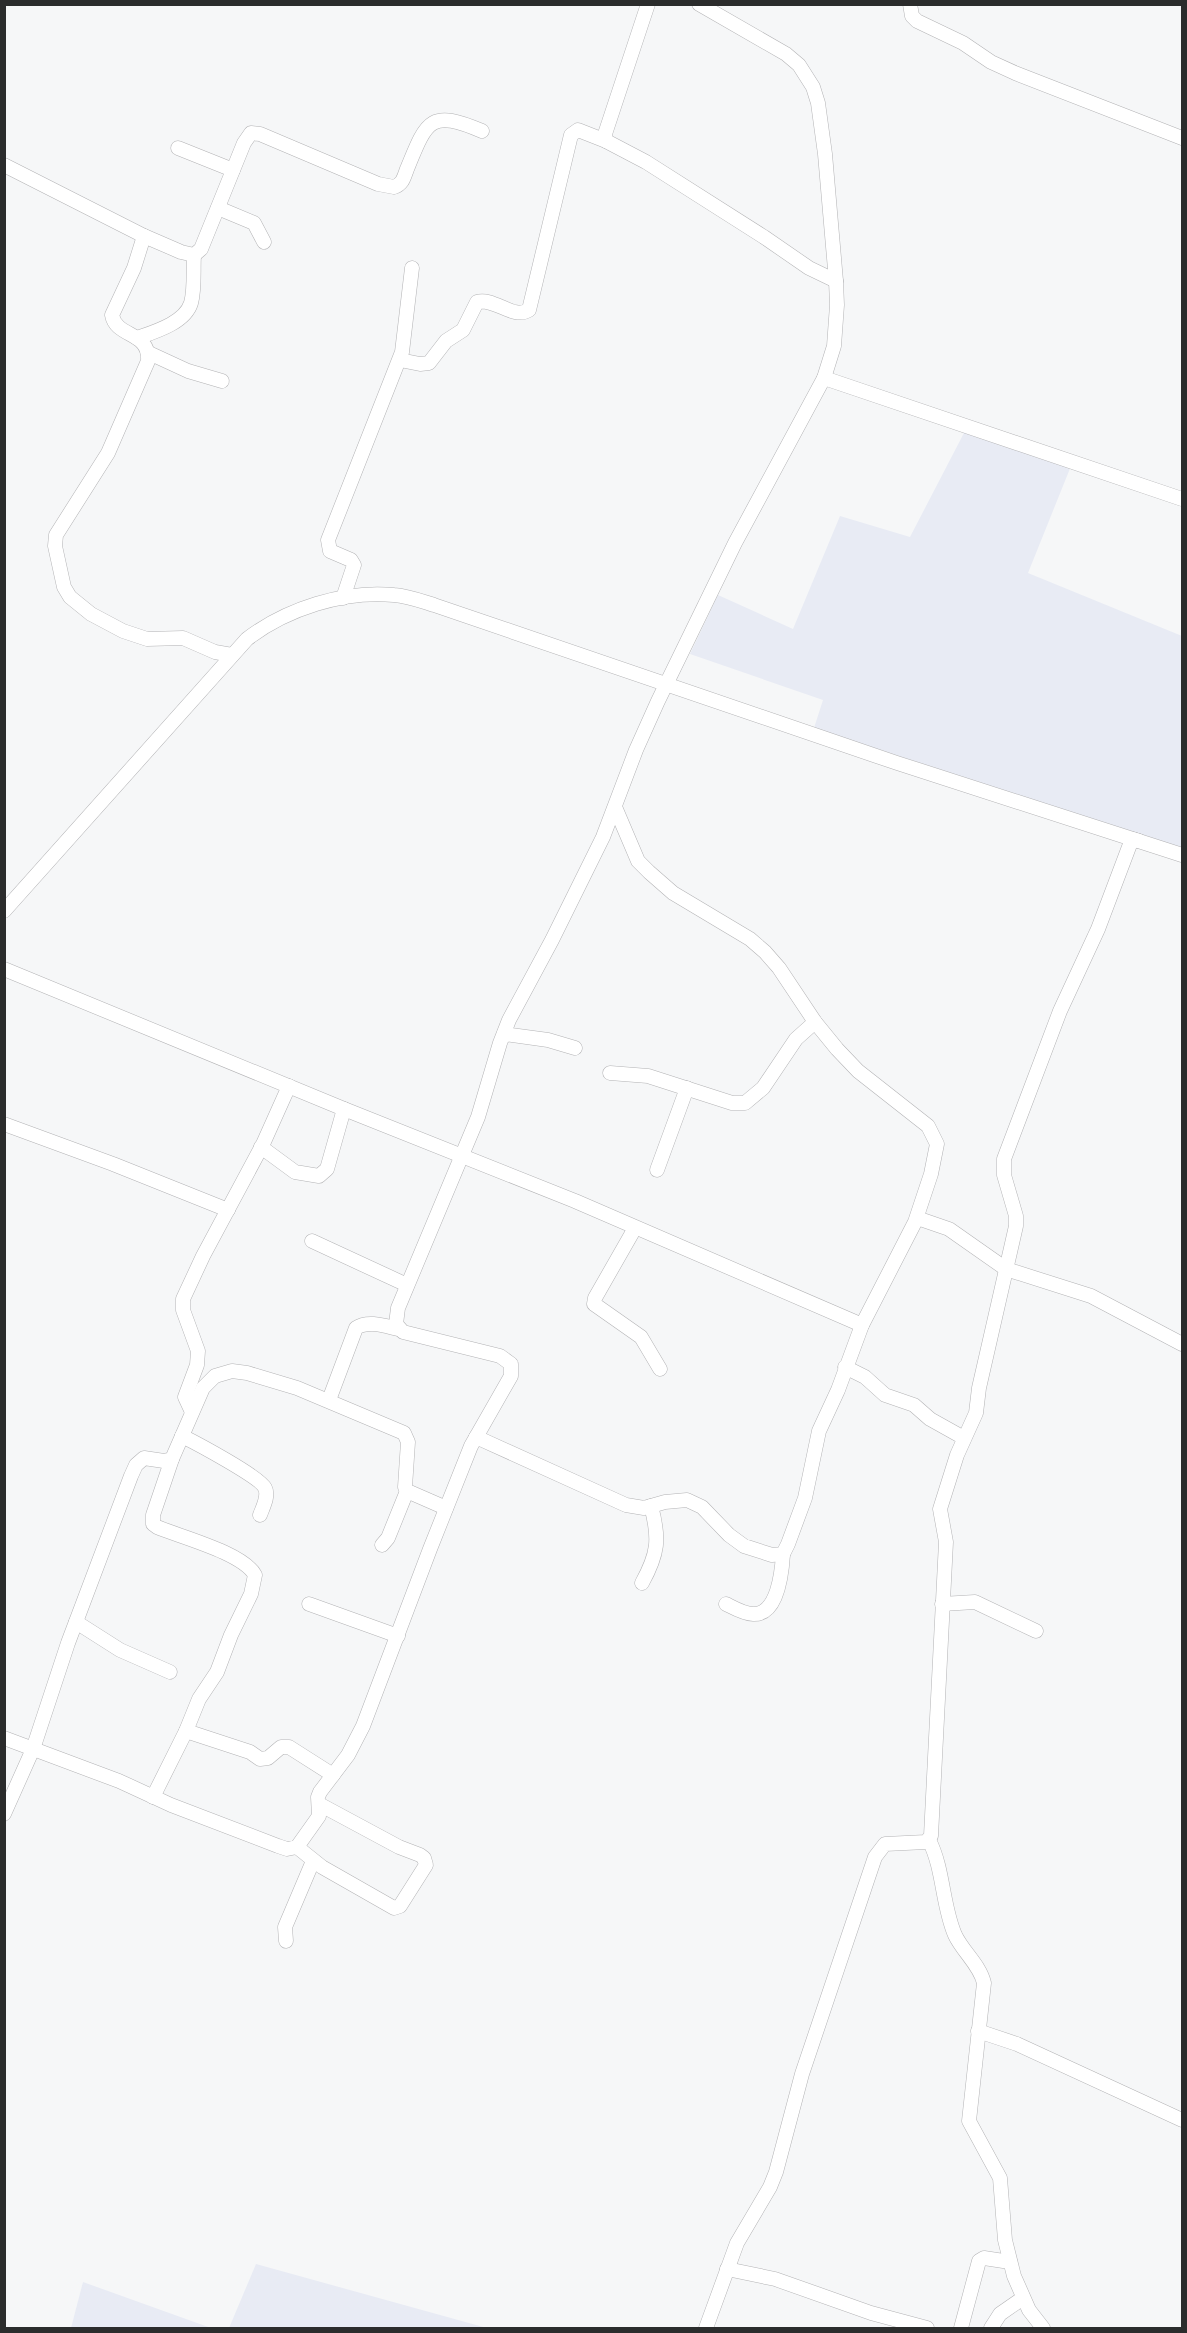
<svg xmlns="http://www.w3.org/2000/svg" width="1187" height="2333" viewBox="0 0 1187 2333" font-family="'Work Sans',sans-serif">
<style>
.built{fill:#e8ebf4}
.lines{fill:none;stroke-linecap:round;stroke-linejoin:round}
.minor-casing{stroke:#b3b3b5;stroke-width:15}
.minor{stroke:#fff;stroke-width:14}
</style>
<rect width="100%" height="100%" fill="#f6f7f8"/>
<g class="built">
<path d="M 965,431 L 1071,466 L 1028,573 L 1182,636 L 1182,849 L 814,728 L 823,700 L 690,654 L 718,595 L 793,629 L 840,516 L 910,537 Z"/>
<path d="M 256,2264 L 487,2328 L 229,2328 Z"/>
<path d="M 83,2282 L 211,2328 L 71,2328 Z"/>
</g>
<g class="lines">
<g class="minor-casing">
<g id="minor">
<path d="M 648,4 L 605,134 L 606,141 L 646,162 L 764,237 L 809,268 L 836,281"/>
<path d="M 910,4 L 912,16 L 917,21 L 963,43 L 991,62 L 1015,73 L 1182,138"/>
<path d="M 178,148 L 233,170"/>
<path d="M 4,165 L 144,236 L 181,252 L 194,255 L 201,249 L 244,143 L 251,133 L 260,134 L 378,184 L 394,187 C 403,184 404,177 407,169 C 427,120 430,109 482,131"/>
<path d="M 218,208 L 254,223 L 264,242"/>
<path d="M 144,236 L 134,268 L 112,315 C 116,338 150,331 148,361 L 108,453 L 56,535 L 55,546 L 64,587 L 70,597 L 91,614 L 123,631 L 147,639 L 183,638 L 215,652 L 232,655"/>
<path d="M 137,338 C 154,332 185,323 191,303 C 195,289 193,270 194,255"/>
<path d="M 149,353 L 188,371 L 222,381"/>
<path d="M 400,360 L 420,364 L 429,363 L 446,341 L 463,330 L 477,302 C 494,297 513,320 529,310 L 571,135 L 578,130 L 606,141"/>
<path d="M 824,378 L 1182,499"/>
<path d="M 343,598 L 354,565 L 351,560 L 330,551 L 328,540 L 402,352 L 412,268"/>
<path d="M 4,911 L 247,639 C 286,609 344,590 394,595 C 408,596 421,601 434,605 L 897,763 L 1182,855"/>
<path d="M 4,969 L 344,1109 L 575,1201 L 862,1325"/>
<path d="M 504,1034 L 548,1040 L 575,1048"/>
<path d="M 610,1073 L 648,1076 L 732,1103 L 745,1103 L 763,1088 L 796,1039 L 815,1022"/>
<path d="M 4,1124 L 113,1164 L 228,1210"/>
<path d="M 261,1147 L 295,1172 L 319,1176 L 327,1169 L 344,1109"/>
<path d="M 657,1170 L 687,1088"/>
<path d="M 917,1218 L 949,1229 L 1006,1269 L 1091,1296 L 1182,1344"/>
<path d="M 635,1228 L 595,1298 L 594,1304 L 641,1337 L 660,1369"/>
<path d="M 312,1241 L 407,1285"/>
<path d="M 845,1367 L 865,1377 L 885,1395 L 914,1405 L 930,1419 L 964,1438"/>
<path d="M 329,1400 L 356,1328 C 368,1320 385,1326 398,1329"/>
<path d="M 192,1412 L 185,1397 L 197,1365 L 198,1351 L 183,1310 L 183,1299 L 203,1256 L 263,1144 L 289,1086"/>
<path d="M 182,1436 C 196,1443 260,1477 265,1488 C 269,1496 263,1507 260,1515"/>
<path d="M 476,1437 L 626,1505 L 644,1508 L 665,1502 L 687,1500 L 702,1507 L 729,1535 L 744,1546 L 772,1555 L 783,1554 L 788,1544 L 805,1498 L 819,1431 L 838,1390 L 862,1325 L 915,1222 L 931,1174 L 937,1144 L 928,1126 L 858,1071 L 837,1049 L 815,1022 L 779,968 L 765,952 L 750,939 L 673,893 L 649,872 L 638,861 L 615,807"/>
<path d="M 382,1545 L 388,1538 L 407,1491"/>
<path d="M 642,1583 C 658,1554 660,1539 651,1506"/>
<path d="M 309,1604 L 398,1636"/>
<path d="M 726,1604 C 734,1608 744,1614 753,1614 C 778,1615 782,1571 783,1554"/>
<path d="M 942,1604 L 975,1602 L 1036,1631"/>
<path d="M 76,1622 L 120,1650 L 170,1672"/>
<path d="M 186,1731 L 250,1752 L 260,1759 L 268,1758 L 281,1747 L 289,1747 L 333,1775"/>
<path d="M 4,1738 L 119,1781 L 171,1805 L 278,1846 L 287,1849 L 297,1847 L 319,1816 L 318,1797 L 320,1792 L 348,1755 L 363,1726 L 430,1549 L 471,1446 L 511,1376 L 511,1364 L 500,1356 L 403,1332 L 396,1324 L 398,1308 L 478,1117 L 500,1043 L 509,1020 L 552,940 L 603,837 L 636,750 L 658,701 L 735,543 L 824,378 L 834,346 L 837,305 L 836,281 L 825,154 L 818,103 L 813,87 L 799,65 L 786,54 L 699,4"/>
<path d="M 153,1797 L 186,1731 L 199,1699 L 217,1672 L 231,1635 L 251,1594 L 255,1575 C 243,1553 181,1537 157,1527 L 153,1524 L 153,1515 L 172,1459"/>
<path d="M 4,1814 L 33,1749 L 68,1643 L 131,1476 L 136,1465 L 144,1458 L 164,1461 L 172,1459 L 203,1388 L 215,1376 L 232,1371 L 247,1373 L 297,1388 L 404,1433 L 408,1442 L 405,1487 L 407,1491 L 446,1508"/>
<path d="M 929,1840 C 944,1870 942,1905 955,1935 C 963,1952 980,1965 984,1983 L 969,2121 L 1000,2178 L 1005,2240 L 1014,2276 L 1029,2310 L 1043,2328"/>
<path d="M 297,1847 L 322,1867 L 394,1908 L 400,1906 L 426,1865 L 424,1858 L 420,1855 L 399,1847 L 319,1804"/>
<path d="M 286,1941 L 285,1927 L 313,1861"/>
<path d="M 978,2031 L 1017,2044 L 1182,2120"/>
<path d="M 727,2269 L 775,2279 L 871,2313 L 927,2328"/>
<path d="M 706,2328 L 737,2243 L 770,2187 L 776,2172 L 802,2074 L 875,1857 L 885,1844 L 926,1842 L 931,1836 L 946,1542 L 940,1509 L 957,1455 L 976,1413 L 979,1388 L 1016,1226 L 1016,1216 L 1004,1175 L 1004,1159 L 1060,1011 L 1098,929 L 1132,839 L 1139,841"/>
<path d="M 961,2328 L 979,2261 L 984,2258 L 1010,2262"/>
<path d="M 991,2328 L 1000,2314 L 1023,2298"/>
</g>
</g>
<use href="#minor" class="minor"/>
</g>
<rect width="1187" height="2333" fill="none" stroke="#2b2c2c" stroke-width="12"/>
</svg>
